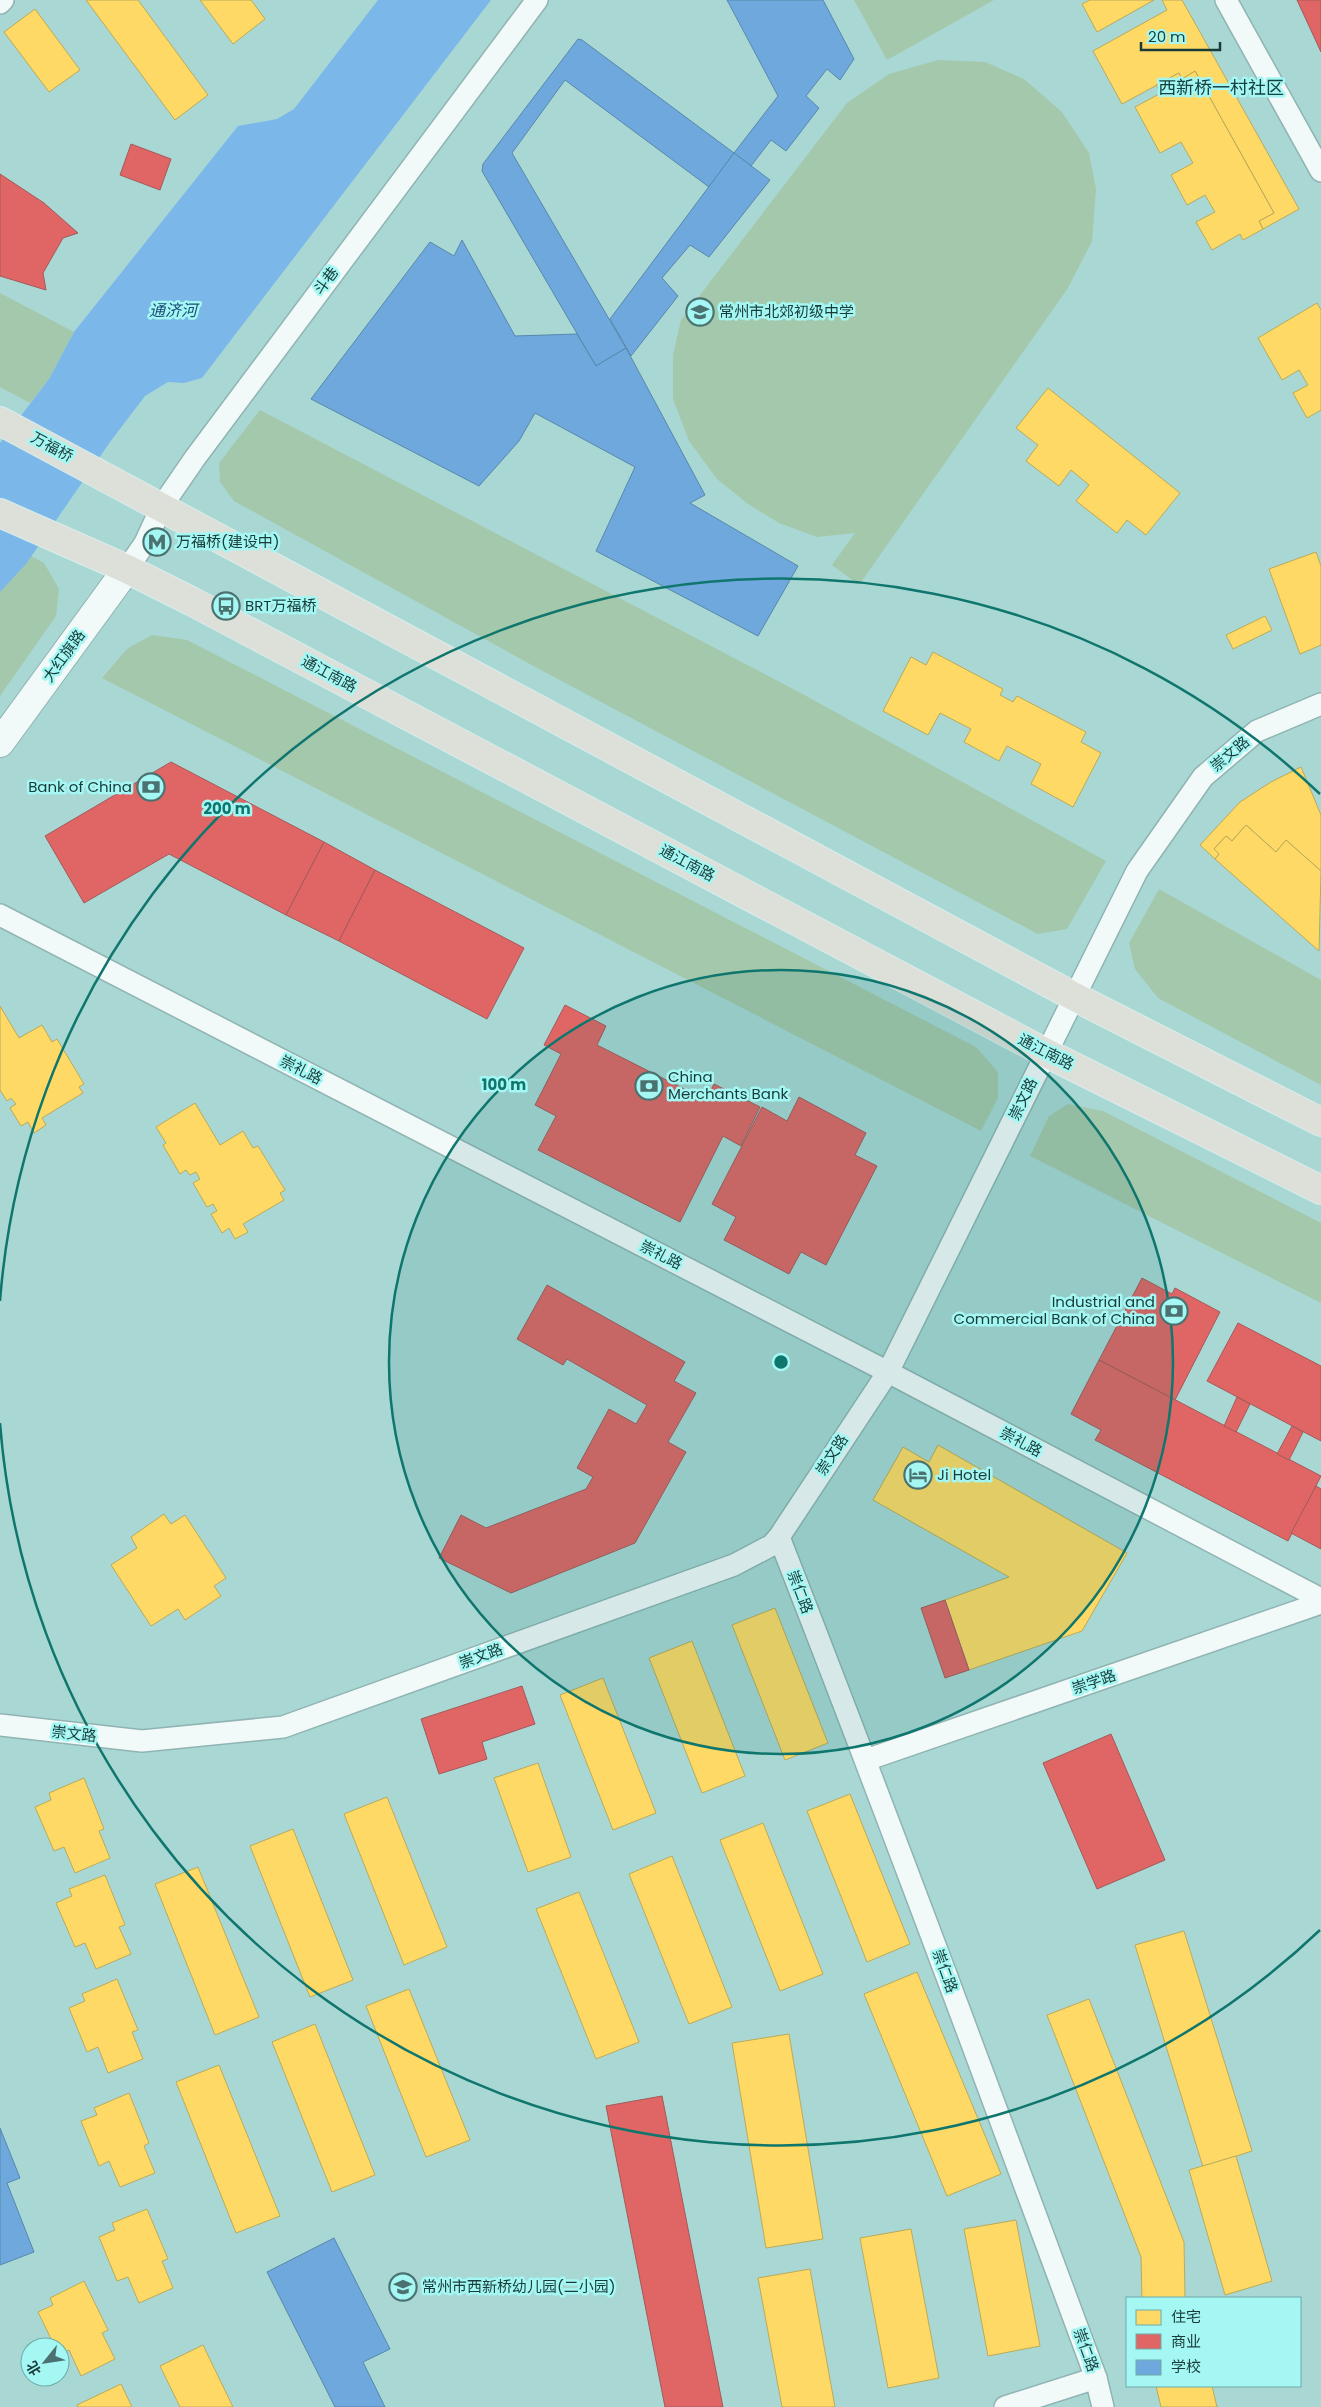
<svg xmlns="http://www.w3.org/2000/svg" width="1321" height="2407" viewBox="0 0 1321 2407" font-family="Poppins,'Noto Sans SC',sans-serif">
<style>
.green{fill:#a4c8ab}
.water{fill:#7bb8e9}
.homes{fill:#ffd966;stroke:#baaa59}
.shops{fill:#e06666;stroke:#a45959}
.schools{fill:#6fa8dc;stroke:#5588ab}
.lines{fill:none;stroke-linecap:round;stroke-linejoin:round}
.street-casing{stroke:#8fb4b2;stroke-width:24}
.secondary-casing{stroke:#8fb4b2;stroke-width:30}
.primary-casing{stroke:#d8edec;stroke-width:30}
.street{stroke:#f2f9f9;stroke-width:21}
.secondary{stroke:#f2f9f9;stroke-width:28}
.primary{stroke:#dde0d9;stroke-width:28}
.ring{fill:none;stroke:#0f766e;stroke-width:2.5}
.labels{text-anchor:middle;stroke-width:5;stroke-linejoin:round;paint-order:stroke}
.street-label{font-size:15px;fill:#193c3a;stroke:#a4f7f3}
.poi-label{font-size:15px;fill:#193c3a;stroke:#a4f7f3;text-anchor:start}
.water-label{font-size:16px;font-style:italic;fill:#1d4b7a;stroke:#a4f7f3}
.quarter-label{font-size:18px;fill:#144140;stroke:#a4f7f3}
.centre{fill:#0f766e;stroke:#a4f7f3;stroke-width:2.5}
.ring-label{font-size:15px;text-anchor:middle;font-weight:bold;fill:#0f766e;stroke:#a4f7f3;stroke-width:5;stroke-linejoin:round;paint-order:stroke}
</style>
<rect width="100%" height="100%" fill="#a9d7d4"/>
<g class="green">
<path d="M 854,0 L 994,0 L 887,60 Z"/>
<path d="M 938,60 L 985,62 L 1024,79 L 1062,112 L 1089,153 L 1096,189 L 1092,241 L 1068,288 L 859,585 L 832,565 L 855,533 L 817,537 L 779,523 L 748,504 L 717,479 L 689,441 L 673,399 L 673,355 L 681,320 L 847,103 L 889,74 Z"/>
<path d="M 0,293 L 74,332 L 49,379 L 30,403 L 0,387 Z"/>
<path d="M 260,410 L 797,691 L 1106,861 L 1067,929 L 1038,934 L 539,669 L 234,501 L 220,482 L 219,463 Z"/>
<path d="M 0,540 L 44,563 L 59,589 L 56,616 L 0,696 Z"/>
<path d="M 152,635 L 187,640 L 976,1047 L 998,1072 L 998,1098 L 981,1131 L 102,678 L 128,648 Z"/>
<path d="M 1159,889 L 1321,980 L 1321,1085 L 1158,998 L 1135,969 L 1129,943 Z"/>
<path d="M 1068,1104 L 1103,1111 L 1321,1223 L 1321,1303 L 1030,1156 L 1049,1116 Z"/>
</g>
<path class="water" d="M 378,0 L 491,0 L 202,378 L 184,383 L 168,382 L 145,396 L 110,442 L 26,564 L 0,592 L 0,443 L 49,379 L 74,332 L 238,126 L 277,119 L 294,109 Z"/>
<g class="homes">
<path d="M 86,0 L 138,0 L 208,95 L 175,120 Z"/>
<path d="M 200,0 L 251,0 L 265,19 L 233,44 Z"/>
<path d="M 1090,0 L 1154,0 L 1097,32 L 1082,4 Z"/>
<path d="M 1162,0 L 1182,0 L 1299,209 L 1263,229 L 1259,221 L 1274,213 L 1195,71 L 1182,79 L 1179,73 L 1122,104 L 1093,51 L 1167,10 Z"/>
<path d="M 35,9 L 80,70 L 49,92 L 4,32 Z"/>
<path d="M 1195,71 L 1274,213 L 1259,221 L 1263,229 L 1243,240 L 1240,234 L 1212,250 L 1196,222 L 1215,212 L 1205,195 L 1187,205 L 1171,175 L 1193,163 L 1181,142 L 1160,153 L 1135,107 L 1161,93 L 1156,85 L 1179,73 L 1182,79 Z"/>
<path d="M 1317,303 L 1321,310 L 1321,410 L 1307,418 L 1293,393 L 1308,385 L 1299,370 L 1282,380 L 1258,338 Z"/>
<path d="M 1048,388 L 1180,493 L 1146,535 L 1127,520 L 1117,533 L 1076,501 L 1089,485 L 1071,470 L 1059,486 L 1026,461 L 1038,445 L 1016,428 Z"/>
<path d="M 1316,552 L 1321,566 L 1321,645 L 1300,654 L 1269,569 Z"/>
<path d="M 1265,616 L 1272,630 L 1233,649 L 1226,635 Z"/>
<path d="M 933,652 L 1003,689 L 1000,695 L 1013,702 L 1017,696 L 1086,732 L 1081,742 L 1101,753 L 1073,807 L 1031,784 L 1041,764 L 1007,746 L 999,761 L 964,742 L 971,729 L 940,713 L 928,735 L 883,711 L 911,657 L 926,665 Z"/>
<path d="M 1301,767 L 1321,815 L 1321,871 L 1286,840 L 1276,852 L 1246,825 L 1232,841 L 1226,836 L 1214,849 L 1219,854 L 1215,859 L 1200,845 L 1240,802 L 1271,782 Z"/>
<path d="M 1246,825 L 1276,852 L 1286,840 L 1321,871 L 1319,951 L 1215,859 L 1219,854 L 1214,849 L 1226,836 L 1232,841 Z"/>
<path d="M 0,1006 L 19,1038 L 42,1025 L 52,1042 L 57,1039 L 84,1084 L 79,1087 L 83,1093 L 42,1118 L 46,1125 L 34,1133 L 28,1122 L 21,1126 L 10,1108 L 16,1104 L 11,1098 L 7,1101 L 0,1090 Z"/>
<path d="M 195,1103 L 220,1145 L 243,1131 L 253,1148 L 258,1146 L 285,1190 L 280,1193 L 284,1200 L 243,1224 L 248,1232 L 235,1239 L 229,1228 L 222,1233 L 211,1214 L 217,1211 L 213,1204 L 207,1207 L 193,1183 L 200,1179 L 196,1172 L 190,1175 L 186,1170 L 180,1174 L 163,1145 L 166,1143 L 156,1127 Z"/>
<path d="M 938,1445 L 1127,1553 L 1082,1631 L 969,1670 L 945,1600 L 1009,1577 L 873,1500 L 903,1447 L 929,1462 Z"/>
<path d="M 164,1514 L 171,1524 L 185,1515 L 226,1578 L 214,1586 L 221,1596 L 185,1620 L 178,1609 L 151,1626 L 111,1565 L 137,1548 L 131,1537 Z"/>
<path d="M 775,1608 L 828,1743 L 785,1760 L 732,1625 Z"/>
<path d="M 692,1641 L 745,1776 L 702,1793 L 649,1658 Z"/>
<path d="M 603,1678 L 656,1813 L 613,1830 L 560,1695 Z"/>
<path d="M 538,1763 L 571,1857 L 528,1872 L 494,1778 Z"/>
<path d="M 84,1778 L 104,1829 L 99,1831 L 110,1858 L 75,1873 L 64,1847 L 54,1851 L 35,1807 L 51,1800 L 49,1793 Z"/>
<path d="M 850,1794 L 910,1944 L 867,1962 L 807,1811 Z"/>
<path d="M 387,1797 L 447,1947 L 404,1965 L 344,1814 Z"/>
<path d="M 763,1823 L 823,1974 L 780,1991 L 720,1840 Z"/>
<path d="M 293,1829 L 353,1980 L 310,1997 L 250,1846 Z"/>
<path d="M 672,1856 L 732,2007 L 689,2024 L 629,1874 Z"/>
<path d="M 198,1867 L 259,2017 L 215,2035 L 155,1884 Z"/>
<path d="M 105,1875 L 125,1925 L 119,1927 L 131,1954 L 96,1969 L 85,1943 L 75,1947 L 56,1903 L 72,1896 L 69,1889 Z"/>
<path d="M 579,1892 L 639,2042 L 596,2059 L 536,1909 Z"/>
<path d="M 1184,1931 L 1252,2151 L 1203,2167 L 1135,1945 Z"/>
<path d="M 917,1972 L 1001,2174 L 947,2196 L 864,1994 Z"/>
<path d="M 117,1979 L 138,2030 L 132,2032 L 143,2059 L 108,2073 L 98,2047 L 87,2052 L 69,2008 L 85,2001 L 82,1994 Z"/>
<path d="M 409,1989 L 470,2140 L 426,2157 L 366,2006 Z"/>
<path d="M 1089,1999 L 1184,2242 L 1185,2298 L 1142,2298 L 1141,2257 L 1047,2015 Z"/>
<path d="M 315,2024 L 375,2175 L 332,2192 L 272,2042 Z"/>
<path d="M 789,2034 L 823,2239 L 766,2248 L 732,2043 Z"/>
<path d="M 219,2065 L 280,2216 L 236,2233 L 176,2082 Z"/>
<path d="M 129,2093 L 149,2143 L 144,2146 L 155,2173 L 120,2187 L 109,2161 L 99,2166 L 81,2121 L 97,2115 L 94,2108 Z"/>
<path d="M 1236,2156 L 1272,2281 L 1225,2295 L 1189,2170 Z"/>
<path d="M 147,2209 L 168,2259 L 162,2261 L 173,2288 L 139,2303 L 128,2277 L 117,2281 L 99,2237 L 115,2230 L 112,2223 Z"/>
<path d="M 1016,2220 L 1040,2346 L 988,2356 L 964,2229 Z"/>
<path d="M 911,2229 L 939,2378 L 888,2388 L 860,2238 Z"/>
<path d="M 810,2269 L 835,2407 L 782,2407 L 758,2278 Z"/>
<path d="M 84,2281 L 108,2330 L 102,2333 L 115,2359 L 81,2376 L 69,2350 L 60,2354 L 60,2347 L 55,2347 L 38,2312 L 53,2305 L 50,2298 Z"/>
<path d="M 203,2345 L 233,2407 L 180,2407 L 160,2366 Z"/>
<path d="M 121,2384 L 132,2407 L 78,2407 L 77,2405 Z"/>
<path d="M 1156,2386 L 1212,2386 L 1217,2407 L 1161,2407 Z"/>
</g>
<g class="shops">
<path d="M 1297,0 L 1321,0 L 1321,52 Z"/>
<path d="M 131,144 L 171,159 L 160,190 L 120,175 Z"/>
<path d="M 0,174 L 44,203 L 78,233 L 63,238 L 43,273 L 46,290 L 0,276 Z"/>
<path d="M 171,762 L 324,842 L 286,915 L 169,854 L 84,903 L 45,836 Z"/>
<path d="M 324,842 L 375,870 L 339,941 L 286,915 Z"/>
<path d="M 375,870 L 524,948 L 487,1019 L 339,941 Z"/>
<path d="M 565,1005 L 606,1026 L 597,1045 L 706,1100 L 714,1084 L 760,1107 L 741,1146 L 723,1136 L 680,1222 L 538,1150 L 556,1116 L 535,1105 L 561,1054 L 544,1045 Z"/>
<path d="M 799,1097 L 866,1133 L 855,1155 L 877,1166 L 826,1265 L 801,1252 L 789,1274 L 724,1240 L 736,1217 L 712,1204 L 762,1107 L 787,1121 Z"/>
<path d="M 1142,1278 L 1172,1294 L 1175,1288 L 1220,1312 L 1175,1400 L 1099,1360 Z"/>
<path d="M 547,1285 L 685,1362 L 674,1381 L 696,1393 L 668,1442 L 686,1452 L 635,1543 L 511,1593 L 439,1558 L 461,1515 L 486,1528 L 586,1489 L 593,1477 L 577,1468 L 609,1409 L 636,1424 L 647,1405 L 567,1359 L 563,1365 L 517,1339 Z"/>
<path d="M 1238,1323 L 1321,1366 L 1321,1441 L 1207,1381 Z"/>
<path d="M 1099,1360 L 1321,1476 L 1288,1541 L 1095,1440 L 1101,1430 L 1071,1414 Z"/>
<path d="M 1237,1397 L 1250,1404 L 1236,1432 L 1224,1426 Z"/>
<path d="M 1292,1426 L 1303,1432 L 1289,1460 L 1277,1454 Z"/>
<path d="M 1316,1486 L 1321,1489 L 1321,1549 L 1291,1533 Z"/>
<path d="M 945,1600 L 969,1670 L 945,1678 L 921,1608 Z"/>
<path d="M 522,1686 L 535,1724 L 482,1742 L 487,1759 L 439,1774 L 421,1719 Z"/>
<path d="M 1111,1734 L 1165,1860 L 1097,1889 L 1043,1763 Z"/>
<path d="M 662,2096 L 723,2407 L 665,2407 L 606,2106 Z"/>
</g>
<g class="schools">
<path d="M 727,0 L 823,0 L 854,59 L 840,80 L 827,69 L 806,96 L 819,108 L 786,151 L 771,140 L 751,166 L 734,153 L 778,96 Z"/>
<path d="M 578,39 L 582,40 L 734,153 L 709,187 L 565,80 L 512,153 L 626,348 L 596,366 L 482,171 L 483,164 Z"/>
<path d="M 734,153 L 770,180 L 709,257 L 690,245 L 662,278 L 678,296 L 631,356 L 610,319 Z"/>
<path d="M 462,240 L 515,336 L 577,334 L 596,366 L 626,348 L 705,495 L 690,503 L 798,566 L 758,636 L 596,551 L 635,467 L 535,413 L 519,441 L 479,486 L 311,399 L 430,242 L 454,256 Z"/>
<path d="M 0,2128 L 20,2178 L 7,2183 L 34,2252 L 0,2265 Z"/>
<path d="M 334,2238 L 390,2349 L 363,2362 L 385,2407 L 335,2407 L 267,2272 Z"/>
</g>
<g class="lines">
<g class="street-casing">
<g id="street">
<path d="M 1226,0 L 1321,171"/>
<path d="M 0,3 L 3,0"/>
<path d="M 127,569 L 145,543 L 162,506 L 195,458 L 537,0"/>
<path d="M 0,915 L 888,1372 L 1321,1599"/>
<path d="M 779,1537 C 888,1816 992,2097 1096,2378 L 1103,2407"/>
<path d="M 0,1725 L 142,1741 L 283,1727 L 734,1565 L 772,1545 L 779,1537 L 888,1372 L 1137,871 L 1203,777 L 1257,731 L 1321,704"/>
<path d="M 866,1760 L 1321,1603"/>
<path d="M 1005,2407 L 1096,2378"/>
</g>
</g>
<g class="secondary-casing">
<path id="secondary" d="M 0,743 L 127,569"/>
</g>
<g class="primary-casing">
<g id="primary">
<path d="M 0,421 L 1073,996 L 1321,1122"/>
<path d="M 0,513 L 127,569 L 191,601 L 1046,1053 L 1321,1190"/>
</g>
</g>
<use href="#street" class="street"/>
<use href="#secondary" class="secondary"/>
<use href="#primary" class="primary"/>
</g>
<circle cx="781" cy="1362" r="392" fill="#0f766e" fill-opacity=".12"/>
<g class="ring">
<circle cx="781" cy="1362" r="392"/>
<path d="M1320 1930A783 783 0 0 1 0 1423M0 1301A783 783 0 0 1 1320 794"/>
</g>
<defs>
<g id="school-ring" transform="scale(1.4375)"><circle r="9.5" fill="#a4f7f3" stroke="#4b7270" stroke-width="1.5"/><path d="M0-5L7-2L0 1L-7-2ZM-4 1L0 2.5L4 1V4Q0 6-4 4Z" fill="#4b7270"/></g>
<g id="metro-ring" transform="scale(1.4375)"><circle r="9.5" fill="#a4f7f3" stroke="#4b7270" stroke-width="1.5"/><path d="M-5.5 5V-5H-3L0 0L3-5H5.5V5H3V-.5L0 4L-3-.5V5Z" fill="#4b7270"/></g>
<g id="bus-ring" transform="scale(1.4375)"><circle r="9.5" fill="#a4f7f3" stroke="#4b7270" stroke-width="1.5"/><path d="M-5-6H5V4H4V6H2V4H-2V6H-4V4H-5ZM-3.5-4V0h7V-4ZM-3.5 1.2v1.5H-2V1.2ZM2 1.2v1.5H3.5V1.2Z" fill="#4b7270"/></g>
<g id="bank-ring" transform="scale(1.4375)"><circle r="9.5" fill="#a4f7f3" stroke="#4b7270" stroke-width="1.5"/><path d="M-6-4H6V4H-6ZM0-2.3a2.3 2.3 0 1 0 0 4.6a2.3 2.3 0 1 0 0-4.6Z" fill="#4b7270"/></g>
<g id="hotel-ring" transform="scale(1.4375)"><circle r="9.5" fill="#a4f7f3" stroke="#4b7270" stroke-width="1.5"/><path d="M-6-4.5h1.5V1H6V5H4.5V3h-9V5H-6ZM-4 0a1.8 1.8 0 1 1 3.6 0ZM.5 0V-2.5h3Q6-2.5 6 0Z" fill="#4b7270"/></g>
</defs>
<g fill-rule="evenodd">
<use href="#school-ring" x="700" y="312"/>
<use href="#metro-ring" x="157" y="542"/>
<use href="#bus-ring" x="226" y="606"/>
<use href="#bank-ring" x="151" y="787"/>
<use href="#bank-ring" x="649" y="1086"/>
<use href="#bank-ring" x="1174" y="1311"/>
<use href="#hotel-ring" x="918" y="1475"/>
<use href="#school-ring" x="403" y="2287"/>
</g>
<g class="labels">
<g class="street-label">
<text transform="translate(326 281) rotate(-53)" y="5">斗巷</text>
<text transform="translate(52 447) rotate(28)" y="5">万福桥</text>
<text transform="translate(64 656) rotate(-54)" y="5">大红旗路</text>
<text transform="translate(329 674) rotate(28)" y="5">通江南路</text>
<text transform="translate(1230 754) rotate(-40)" y="5">崇文路</text>
<text transform="translate(687 863) rotate(28)" y="5">通江南路</text>
<text transform="translate(1046 1052) rotate(27)" y="5">通江南路</text>
<text transform="translate(301 1070) rotate(27)" y="5">崇礼路</text>
<text transform="translate(1023 1099) rotate(-64)" y="5">崇文路</text>
<text transform="translate(661 1255) rotate(27)" y="5">崇礼路</text>
<text transform="translate(1021 1442) rotate(28)" y="5">崇礼路</text>
<text transform="translate(832 1455) rotate(-57)" y="5">崇文路</text>
<text transform="translate(800 1592) rotate(69)" y="5">崇仁路</text>
<text transform="translate(481 1656) rotate(-20)" y="5">崇文路</text>
<text transform="translate(1094 1682) rotate(-19)" y="5">崇学路</text>
<text transform="translate(74 1734) rotate(6)" y="5">崇文路</text>
<text transform="translate(945 1971) rotate(70)" y="5">崇仁路</text>
<text transform="translate(1086 2350) rotate(70)" y="5">崇仁路</text>
</g>
<g class="poi-label">
<text x="719" y="317">常州市北郊初级中学</text>
<text x="176" y="547">万福桥(建设中)</text>
<text x="245" y="611">BRT万福桥</text>
<text x="132" y="792" text-anchor="end">Bank of China</text>
<text x="668" y="1082">China<tspan x="668" dy="17">Merchants Bank</tspan></text>
<text x="1155" y="1307" text-anchor="end">Industrial and<tspan x="1155" dy="17">Commercial Bank of China</tspan></text>
<text x="937" y="1480">Ji Hotel</text>
<text x="422" y="2292">常州市西新桥幼儿园(二小园)</text>
</g>
<g class="water-label">
<text x="173" y="316">通济河</text>
</g>
<g class="quarter-label">
<text x="1221" y="94">西新桥一村社区</text>
</g>
</g>
<circle cx="781" cy="1362" r="8" class="centre"/>
<g class="ring-label">
<text x="227" y="814">200 m</text>
<text x="504" y="1090">100 m</text>
</g>
<rect x="1126" y="2297" width="175" height="90" fill="#a4f7f3" stroke="#6caca9"/>
<rect x="1136" y="2310" width="25" height="15" fill="#ffd966" stroke="#6caca9"/>
<text x="1171" y="2322" font-size="15" fill="#193c3a">住宅</text>
<rect x="1136" y="2334" width="25" height="15" fill="#e06666" stroke="#6caca9"/>
<text x="1171" y="2347" font-size="15" fill="#193c3a">商业</text>
<rect x="1136" y="2360" width="25" height="15" fill="#6fa8dc" stroke="#6caca9"/>
<text x="1171" y="2372" font-size="15" fill="#193c3a">学校</text>
<g transform="translate(45 2362) rotate(240)"><circle r="24" fill="#a4f7f3" stroke="#6caca9"/>
<path d="M0-4L9 19L0 12L-9 19Z" fill="#4b7270"/>
<text y="-8" font-size="14" font-weight="bold" text-anchor="middle" fill="#193c3a">北</text>
</g>
<path d="M1141 42v8h79v-8" fill="none" stroke="#193c3a" stroke-width="2.5"/>
<text x="1148" y="42" font-size="15" fill="#193c3a" stroke="#a4f7f3" stroke-width="4" paint-order="stroke">20 m</text>
</svg>
